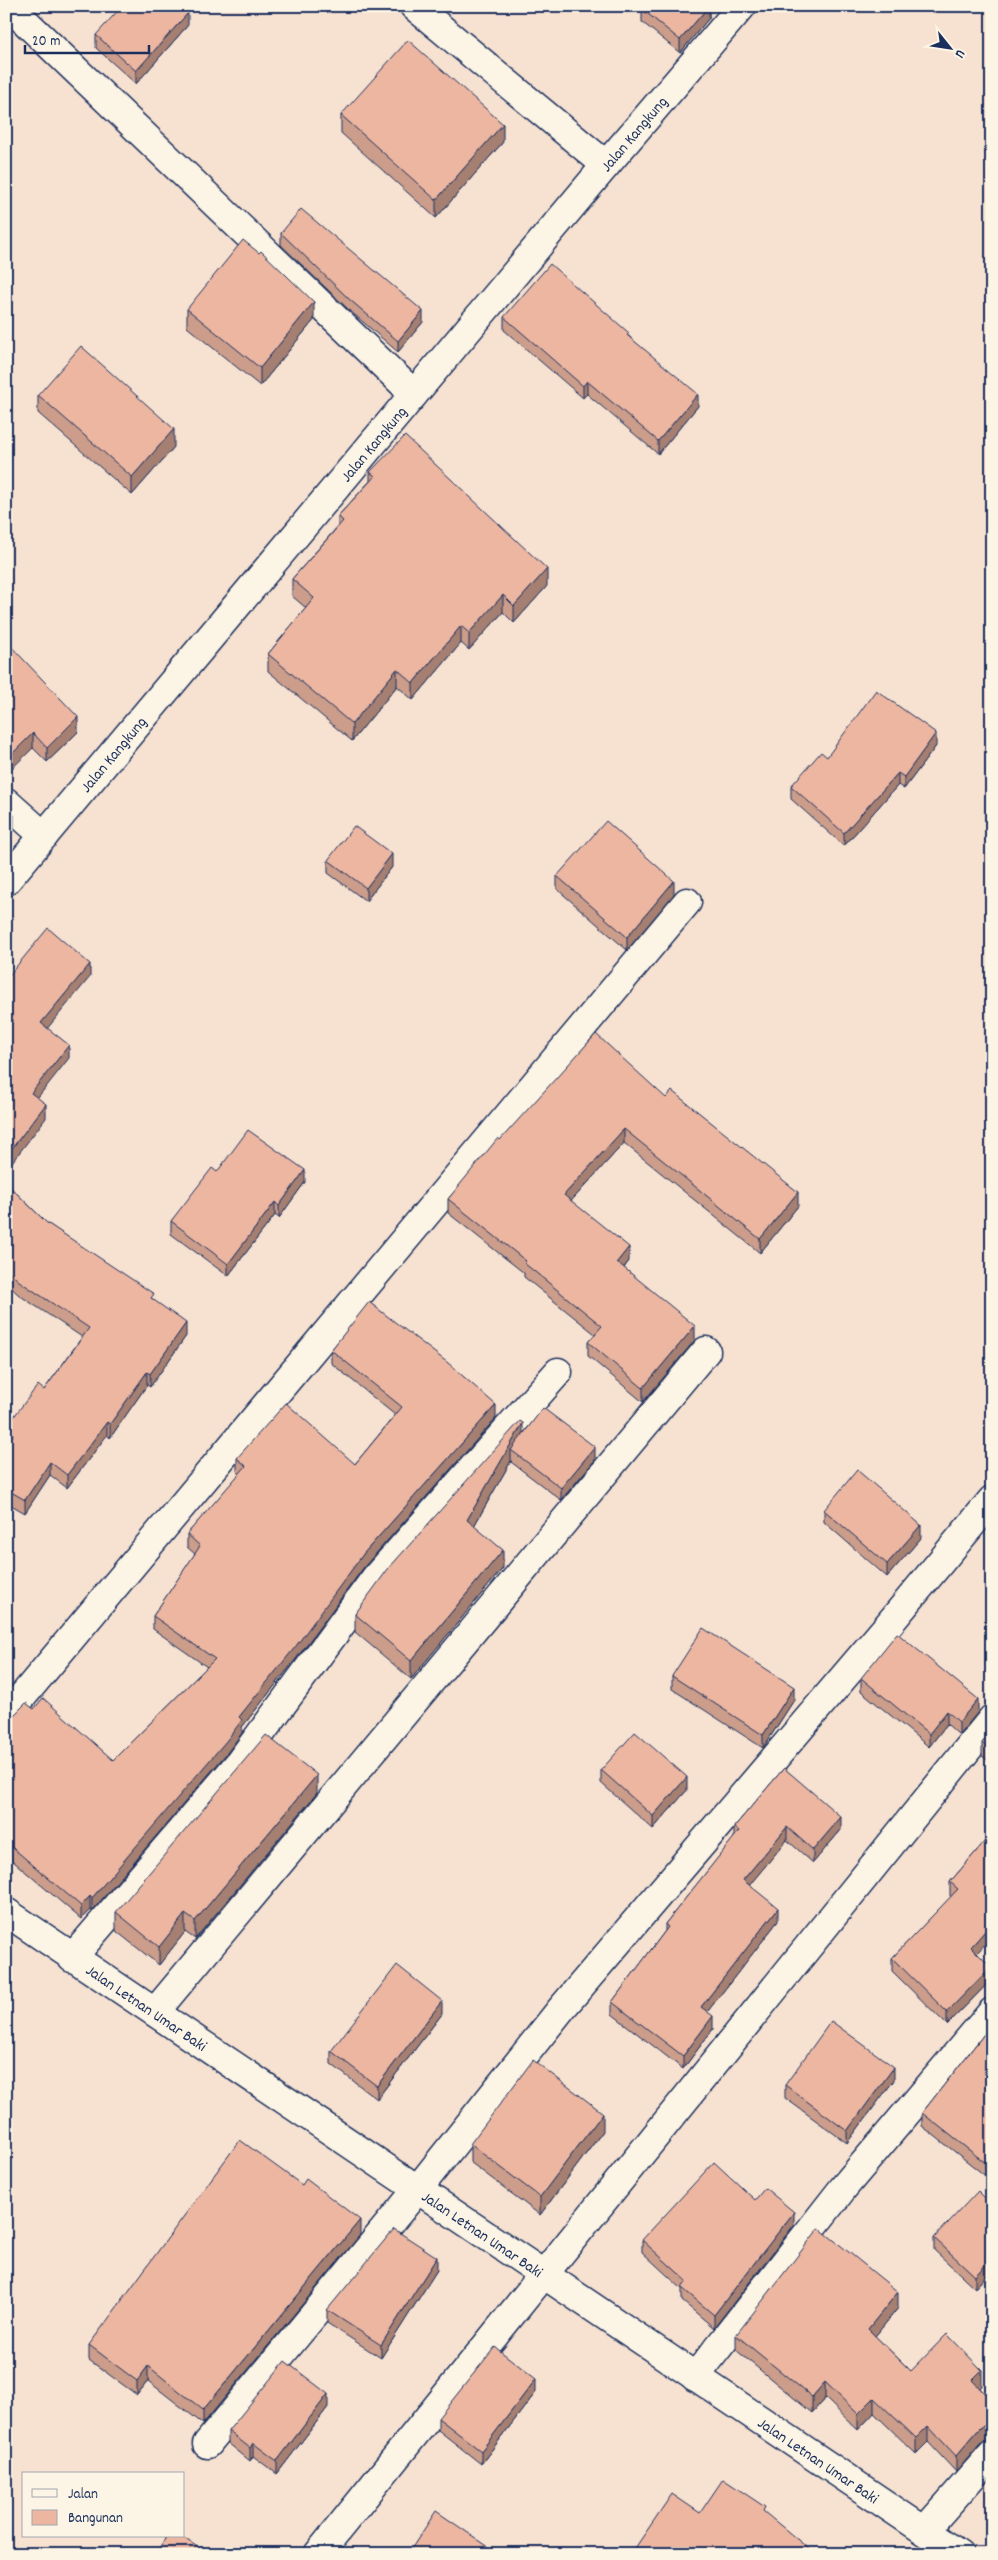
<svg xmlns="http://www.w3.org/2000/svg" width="998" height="2560" viewBox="0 0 998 2560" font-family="Dekko,sans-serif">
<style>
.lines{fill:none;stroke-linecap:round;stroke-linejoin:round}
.minor-casing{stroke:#1b2f5e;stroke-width:31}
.tertiary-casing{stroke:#1b2f5e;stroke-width:31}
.minor{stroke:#fcf5e5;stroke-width:28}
.tertiary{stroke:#fcf5e5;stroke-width:28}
.wall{fill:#cb9d8a;stroke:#1b2f5e}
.shaded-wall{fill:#a57f71;stroke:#1b2f5e}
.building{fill:#ecb6a1;stroke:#1b2f5e}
.labels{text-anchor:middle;stroke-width:4.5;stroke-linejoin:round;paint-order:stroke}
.street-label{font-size:16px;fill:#1b2f5e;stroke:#fcf5e5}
</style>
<rect width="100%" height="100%" fill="#f7e2d1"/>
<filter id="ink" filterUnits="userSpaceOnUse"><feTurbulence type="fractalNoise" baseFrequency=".02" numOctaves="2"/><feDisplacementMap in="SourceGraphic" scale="10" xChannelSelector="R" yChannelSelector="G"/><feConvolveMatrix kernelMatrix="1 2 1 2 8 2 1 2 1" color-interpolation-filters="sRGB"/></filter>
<g filter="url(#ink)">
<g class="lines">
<g class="minor-casing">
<g id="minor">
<path d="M 9,6 L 414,394"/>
<path d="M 414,6 L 606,165"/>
<path d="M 6,802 L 44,836"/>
<path id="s1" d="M 6,881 L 606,165 L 742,6"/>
<path d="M 6,1716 L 687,902"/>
<path d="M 72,1958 L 239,1763 L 376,1577 L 558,1372"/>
<path d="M 155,2012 L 706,1351"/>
<path d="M 695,2377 L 844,2187 L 992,2012"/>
<path d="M 207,2444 L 417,2190 L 562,2008 L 889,1624 L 992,1500"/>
<path d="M 925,2530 L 992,2454"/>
<path d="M 318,2554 L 992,1719"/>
</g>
</g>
<g class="tertiary-casing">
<g id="tertiary">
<path id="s2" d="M 6,1912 L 959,2554"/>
</g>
</g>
<use href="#minor" class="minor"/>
<use href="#tertiary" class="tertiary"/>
</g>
<g class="wall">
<path d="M 709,6 L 709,18 L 680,53 L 642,22 L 642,9 Z"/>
<path d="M 188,25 L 136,84 L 96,48 L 96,35 Z"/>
<path d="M 341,115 L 503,142 L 436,218 L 341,133 Z"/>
<path d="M 281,233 L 423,322 L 398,352 L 349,310 L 281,245 Z"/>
<path d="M 187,309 L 314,320 L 260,386 L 187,327 Z"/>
<path d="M 504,317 L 629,336 L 698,406 L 658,454 L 587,394 L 583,398 L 504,330 Z"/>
<path d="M 38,395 L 174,447 L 132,495 L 38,413 Z"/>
<path d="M 370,472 L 547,586 L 514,623 L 503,612 L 469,650 L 461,643 L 413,700 L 397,686 L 352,741 L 268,671 L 268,654 L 306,608 L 292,596 L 292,579 L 338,526 L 338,516 L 370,481 Z"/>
<path d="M 6,641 L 78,732 L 47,762 L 33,748 Z"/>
<path d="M 936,746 L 904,789 L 898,785 L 844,846 L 791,799 L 791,786 L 827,757 Z"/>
<path d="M 328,860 L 392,867 L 366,901 L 328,873 Z"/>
<path d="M 557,876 L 674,894 L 627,950 L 557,889 Z"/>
<path d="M 666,1098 L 798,1206 L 760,1253 L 624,1143 L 571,1201 L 629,1261 L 624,1268 L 695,1340 L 643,1402 L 588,1356 L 588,1342 L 595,1334 L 524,1277 L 524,1273 L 448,1213 L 448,1199 L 500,1140 Z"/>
<path d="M 217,1172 L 305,1182 L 279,1218 L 275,1215 L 228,1276 L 171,1234 L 171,1221 Z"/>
<path d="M 6,1183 L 47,1223 L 154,1300 L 186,1336 L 150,1387 L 147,1385 L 110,1438 L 107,1435 L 67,1488 L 50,1475 L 25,1513 L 6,1502 L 6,1427 L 44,1390 L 82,1337 L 19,1295 L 6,1283 Z"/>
<path d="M 331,1350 L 496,1418 L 364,1567 L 296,1659 L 242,1727 L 242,1733 L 227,1753 L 92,1911 L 90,1910 L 81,1919 L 7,1856 L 6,1857 L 11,1718 L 34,1709 L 113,1760 L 207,1667 L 153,1629 L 153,1616 L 195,1554 L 187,1547 L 187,1534 L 240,1474 L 237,1471 L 237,1458 L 355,1464 L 395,1415 L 331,1363 Z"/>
<path d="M 523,1434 L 595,1460 L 561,1500 L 511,1462 L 511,1461 L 474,1526 L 503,1568 L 411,1679 L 355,1632 L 355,1614 Z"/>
<path d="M 824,1510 L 921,1538 L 887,1577 L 824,1522 Z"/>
<path d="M 672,1676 L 794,1700 L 763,1748 L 672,1689 Z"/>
<path d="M 861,1678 L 978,1712 L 959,1735 L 947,1724 L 929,1747 L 861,1691 Z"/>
<path d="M 992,1731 L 992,1764 L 982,1756 L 982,1743 Z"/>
<path d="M 784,1768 L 841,1830 L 813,1863 L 787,1840 L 749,1885 L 778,1921 L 707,2012 L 713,2029 L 683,2069 L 612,2014 L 612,2002 L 665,1931 L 665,1924 L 734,1838 L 734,1827 Z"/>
<path d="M 601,1770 L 687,1790 L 653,1829 L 601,1783 Z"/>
<path d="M 317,1793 L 195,1939 L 185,1932 L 159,1965 L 116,1931 L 116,1912 Z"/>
<path d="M 992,1833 L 977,1953 L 991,1980 L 947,2025 L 892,1971 L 892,1958 L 951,1897 L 950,1896 L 950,1882 Z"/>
<path d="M 442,2014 L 377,2099 L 331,2064 L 331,2051 Z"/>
<path d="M 992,2024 L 992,2181 L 922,2126 L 922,2113 Z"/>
<path d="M 894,2080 L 847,2143 L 785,2098 L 785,2085 Z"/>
<path d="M 603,2131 L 540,2215 L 470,2162 L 470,2144 Z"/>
<path d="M 755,2200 L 794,2225 L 714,2328 L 682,2301 L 682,2289 L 642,2252 L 642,2240 Z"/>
<path d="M 992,2205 L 992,2270 L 975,2288 L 934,2250 L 934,2238 Z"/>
<path d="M 360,2235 L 203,2424 L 148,2381 L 137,2395 L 89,2360 L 89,2345 Z"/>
<path d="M 437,2270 L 381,2358 L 327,2323 L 327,2310 Z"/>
<path d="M 898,2308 L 875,2336 L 911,2371 L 982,2386 L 980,2388 L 992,2401 L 992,2439 L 988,2439 L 980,2444 L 956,2472 L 928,2442 L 916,2454 L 874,2413 L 858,2430 L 825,2398 L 812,2413 L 736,2350 L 736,2335 Z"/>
<path d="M 536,2392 L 481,2464 L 438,2430 L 438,2418 Z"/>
<path d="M 328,2407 L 277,2474 L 253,2456 L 250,2461 L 228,2443 L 228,2431 Z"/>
</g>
<g class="shaded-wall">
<path d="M 709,6 L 709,18 L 680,53 L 680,40 Z"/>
<path d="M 188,13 L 188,25 L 136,84 L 136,71 Z"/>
<path d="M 503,124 L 503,142 L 436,218 L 436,200 Z"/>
<path d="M 314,302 L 314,320 L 260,386 L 260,368 Z"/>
<path d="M 423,311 L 423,322 L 398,352 L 398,341 Z"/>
<path d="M 587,381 L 587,394 L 583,398 L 583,386 Z"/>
<path d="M 698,394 L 698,406 L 658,454 L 658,441 Z"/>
<path d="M 174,429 L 174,447 L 132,495 L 132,477 Z"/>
<path d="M 547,569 L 547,586 L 514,623 L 514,606 Z"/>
<path d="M 503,595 L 503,612 L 469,650 L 469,633 Z"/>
<path d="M 461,626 L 461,643 L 413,700 L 413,683 Z"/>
<path d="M 397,669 L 397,686 L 352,741 L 352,724 Z"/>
<path d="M 78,717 L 78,732 L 47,762 L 47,748 Z"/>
<path d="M 33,733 L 33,748 L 6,774 L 6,760 Z"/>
<path d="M 936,733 L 936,746 L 904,789 L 904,777 Z"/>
<path d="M 898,773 L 898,785 L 844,846 L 844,833 Z"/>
<path d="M 14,815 L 14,830 L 6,840 L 6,825 Z"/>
<path d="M 392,854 L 392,867 L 366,901 L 366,888 Z"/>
<path d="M 674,881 L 674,894 L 627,950 L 627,937 Z"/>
<path d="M 90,964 L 90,977 L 41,1036 L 41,1023 Z"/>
<path d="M 69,1045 L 69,1058 L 31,1106 L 31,1093 Z"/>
<path d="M 46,1104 L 46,1118 L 6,1170 L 6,1156 Z"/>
<path d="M 624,1129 L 624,1143 L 564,1209 L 564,1195 Z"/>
<path d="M 305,1170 L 305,1182 L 279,1218 L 279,1206 Z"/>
<path d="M 798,1192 L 798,1206 L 760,1253 L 760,1239 Z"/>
<path d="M 275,1202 L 275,1215 L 228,1276 L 228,1264 Z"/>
<path d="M 629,1247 L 629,1261 L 617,1276 L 617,1262 Z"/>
<path d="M 186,1323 L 186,1336 L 150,1387 L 150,1374 Z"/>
<path d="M 695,1326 L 695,1340 L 643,1402 L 643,1388 Z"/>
<path d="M 147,1372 L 147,1385 L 110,1438 L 110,1424 Z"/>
<path d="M 496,1405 L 496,1418 L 364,1567 L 296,1659 L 242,1727 L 242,1733 L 227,1753 L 92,1911 L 92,1898 L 239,1717 L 364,1553 Z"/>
<path d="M 107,1422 L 107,1435 L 67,1488 L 67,1475 Z"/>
<path d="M 523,1423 L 523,1441 L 511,1450 L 511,1461 L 467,1538 L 467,1520 Z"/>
<path d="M 595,1447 L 595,1460 L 561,1500 L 561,1488 Z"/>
<path d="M 50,1462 L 50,1475 L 25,1513 L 25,1500 Z"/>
<path d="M 921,1525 L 921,1538 L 887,1577 L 887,1564 Z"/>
<path d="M 503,1550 L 503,1568 L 411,1679 L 411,1661 Z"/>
<path d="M 794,1687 L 794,1700 L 763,1748 L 763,1735 Z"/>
<path d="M 978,1699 L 978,1712 L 959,1735 L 959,1722 Z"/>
<path d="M 947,1711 L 947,1724 L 929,1747 L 929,1734 Z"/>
<path d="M 317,1775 L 317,1793 L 195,1939 L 195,1921 Z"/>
<path d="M 687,1777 L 687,1790 L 653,1829 L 653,1816 Z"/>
<path d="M 841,1817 L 841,1830 L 813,1863 L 813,1850 Z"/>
<path d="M 787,1827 L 787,1840 L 743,1893 L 743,1880 Z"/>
<path d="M 7,1843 L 7,1856 L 6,1857 L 6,1844 Z"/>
<path d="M 90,1896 L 90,1910 L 81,1919 L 81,1906 Z"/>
<path d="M 778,1908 L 778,1921 L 701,2020 L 701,2007 Z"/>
<path d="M 185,1914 L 185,1932 L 159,1965 L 159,1947 Z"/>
<path d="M 992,1923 L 992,1936 L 971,1960 L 971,1947 Z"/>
<path d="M 991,1967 L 991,1980 L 947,2025 L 947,2012 Z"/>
<path d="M 442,2001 L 442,2014 L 377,2099 L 377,2086 Z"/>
<path d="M 713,2016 L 713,2029 L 683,2069 L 683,2056 Z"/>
<path d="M 894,2067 L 894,2080 L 847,2143 L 847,2131 Z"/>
<path d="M 603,2113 L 603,2131 L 540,2215 L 540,2197 Z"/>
<path d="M 794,2212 L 794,2225 L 714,2328 L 714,2315 Z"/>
<path d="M 360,2220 L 360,2235 L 203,2424 L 203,2410 Z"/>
<path d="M 437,2257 L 437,2270 L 381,2358 L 381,2345 Z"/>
<path d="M 992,2258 L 992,2270 L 975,2288 L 975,2276 Z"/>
<path d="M 898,2292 L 898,2308 L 868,2345 L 868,2329 Z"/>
<path d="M 148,2366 L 148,2381 L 137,2395 L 137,2381 Z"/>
<path d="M 982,2370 L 982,2386 L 972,2396 L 972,2380 Z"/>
<path d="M 536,2379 L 536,2392 L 481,2464 L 481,2451 Z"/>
<path d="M 825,2382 L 825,2398 L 812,2413 L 812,2397 Z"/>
<path d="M 328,2394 L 328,2407 L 277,2474 L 277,2461 Z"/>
<path d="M 874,2398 L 874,2413 L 858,2430 L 858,2414 Z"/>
<path d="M 988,2423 L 988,2439 L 980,2444 L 956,2472 L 956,2456 L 980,2428 Z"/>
<path d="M 928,2426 L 928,2442 L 916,2454 L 916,2438 Z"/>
<path d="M 253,2443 L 253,2456 L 250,2461 L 250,2448 Z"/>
</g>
<g class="building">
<path d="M 122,6 L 181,6 L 188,13 L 136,71 L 96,35 Z"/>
<path d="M 644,6 L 709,6 L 680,40 L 642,9 Z"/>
<path d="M 408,40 L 503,124 L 436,200 L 341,115 Z"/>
<path d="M 301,209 L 423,311 L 398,341 L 349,299 L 281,233 Z"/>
<path d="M 243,240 L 259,253 L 261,251 L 314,302 L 260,368 L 187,309 Z"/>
<path d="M 550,264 L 629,333 L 627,335 L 698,394 L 658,441 L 587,381 L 583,386 L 504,317 Z"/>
<path d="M 81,346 L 174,429 L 132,477 L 38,395 Z"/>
<path d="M 405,436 L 547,569 L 514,606 L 503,595 L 469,633 L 461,626 L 413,683 L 397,669 L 352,724 L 268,654 L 314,598 L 292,579 L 343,521 L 338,516 L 375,476 L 370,472 Z"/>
<path d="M 6,641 L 78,717 L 47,748 L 33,733 L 6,760 Z"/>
<path d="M 876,690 L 936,733 L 904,777 L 898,773 L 844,833 L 791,786 L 821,752 L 827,757 Z"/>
<path d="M 6,808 L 14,815 L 6,825 Z"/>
<path d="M 606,821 L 674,881 L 627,937 L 557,876 Z"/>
<path d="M 354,826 L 392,854 L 366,888 L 328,860 Z"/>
<path d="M 48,928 L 90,964 L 41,1023 L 69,1045 L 31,1093 L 46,1104 L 6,1156 L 6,979 Z"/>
<path d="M 596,1034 L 666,1098 L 672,1091 L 798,1192 L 760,1239 L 624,1129 L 564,1195 L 629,1247 L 617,1262 L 695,1326 L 643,1388 L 588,1342 L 602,1326 L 524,1263 L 526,1261 L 448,1199 L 498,1138 L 500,1140 Z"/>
<path d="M 248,1130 L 305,1170 L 279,1206 L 275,1202 L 228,1264 L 171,1221 L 212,1168 L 217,1172 Z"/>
<path d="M 6,1183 L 47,1223 L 154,1294 L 151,1298 L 186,1323 L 150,1374 L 147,1372 L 110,1424 L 107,1422 L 67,1475 L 50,1462 L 25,1500 L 6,1489 L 6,1445 L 13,1435 L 6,1430 L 6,1427 L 38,1385 L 44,1390 L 89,1328 L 19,1281 L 6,1269 Z"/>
<path d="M 369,1302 L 448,1363 L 496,1405 L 364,1553 L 296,1646 L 239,1717 L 242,1720 L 227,1740 L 92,1898 L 90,1896 L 81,1906 L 7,1843 L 6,1844 L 6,1718 L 11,1718 L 26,1703 L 34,1709 L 43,1698 L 113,1760 L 215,1659 L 153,1616 L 200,1546 L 187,1534 L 246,1466 L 237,1458 L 286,1403 L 355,1464 L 402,1407 L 331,1350 Z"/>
<path d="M 543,1408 L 595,1447 L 561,1488 L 511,1450 Z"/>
<path d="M 520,1421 L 523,1423 L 467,1520 L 503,1550 L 411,1661 L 355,1614 L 388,1569 Z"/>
<path d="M 857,1470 L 921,1525 L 887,1564 L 824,1510 Z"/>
<path d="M 703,1628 L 794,1687 L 763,1735 L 672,1676 Z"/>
<path d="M 897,1633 L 978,1699 L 959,1722 L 947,1711 L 929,1734 L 861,1678 Z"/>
<path d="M 992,1731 L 992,1751 L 982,1743 Z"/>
<path d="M 635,1732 L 687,1777 L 653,1816 L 601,1770 Z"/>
<path d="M 266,1735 L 317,1775 L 195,1921 L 185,1914 L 159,1947 L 116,1912 Z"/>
<path d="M 784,1768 L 841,1817 L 813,1850 L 787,1827 L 743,1880 L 778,1908 L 701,2007 L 713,2016 L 683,2056 L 612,2002 L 668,1927 L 665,1924 L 739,1831 L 734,1827 Z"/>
<path d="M 992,1833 L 992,1923 L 971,1947 L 991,1967 L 947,2012 L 892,1958 L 958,1889 L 950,1882 Z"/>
<path d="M 397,1965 L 442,2001 L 377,2086 L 331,2051 Z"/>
<path d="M 831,2021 L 894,2067 L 847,2131 L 785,2085 Z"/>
<path d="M 992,2024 L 992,2168 L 922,2113 Z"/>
<path d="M 533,2060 L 603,2113 L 540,2197 L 470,2144 Z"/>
<path d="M 240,2140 L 302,2185 L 306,2179 L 360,2220 L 203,2410 L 148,2366 L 137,2381 L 89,2345 Z"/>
<path d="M 714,2162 L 755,2200 L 765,2188 L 794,2212 L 714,2315 L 682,2288 L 687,2281 L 642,2240 Z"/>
<path d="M 978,2191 L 992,2205 L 992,2258 L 975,2276 L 934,2238 Z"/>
<path d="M 819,2228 L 898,2292 L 868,2329 L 911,2371 L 947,2334 L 982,2370 L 972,2380 L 992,2401 L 992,2423 L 988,2423 L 980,2428 L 956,2456 L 928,2426 L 916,2438 L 874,2398 L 858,2414 L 825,2382 L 812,2397 L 736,2335 Z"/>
<path d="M 394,2229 L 437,2257 L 381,2345 L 327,2310 Z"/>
<path d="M 495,2347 L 536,2379 L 481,2451 L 438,2418 Z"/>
<path d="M 285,2361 L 328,2394 L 277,2461 L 253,2443 L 250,2448 L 228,2431 Z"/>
<path d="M 723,2479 L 765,2507 L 763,2511 L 815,2554 L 631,2554 L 672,2494 L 700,2513 Z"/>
<path d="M 436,2511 L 499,2554 L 408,2554 Z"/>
<path d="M 167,2536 L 181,2536 L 208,2554 L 155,2554 Z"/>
</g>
</g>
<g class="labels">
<g class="street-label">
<text dy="6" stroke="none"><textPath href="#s1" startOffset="976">Jalan Kangkung</textPath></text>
<text dy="6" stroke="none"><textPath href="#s1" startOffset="571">Jalan Kangkung</textPath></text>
<text dy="6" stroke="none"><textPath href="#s1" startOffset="166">Jalan Kangkung</textPath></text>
<text dy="6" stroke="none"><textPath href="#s2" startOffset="170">Jalan Letnan Umar Baki</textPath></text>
<text dy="6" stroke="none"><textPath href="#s2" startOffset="575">Jalan Letnan Umar Baki</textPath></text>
<text dy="6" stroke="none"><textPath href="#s2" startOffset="980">Jalan Letnan Umar Baki</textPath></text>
</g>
</g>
<rect width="998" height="2560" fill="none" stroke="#fcf5e5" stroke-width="25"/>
<rect x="12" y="12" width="973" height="2535" fill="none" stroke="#1b2f5e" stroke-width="2" filter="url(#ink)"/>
<rect x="22" y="2472" width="162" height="65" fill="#fcf5e5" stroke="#a2a6af"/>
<rect x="32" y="2489" width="25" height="8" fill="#fcf5e5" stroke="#a2a6af"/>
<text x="68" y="2498" font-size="15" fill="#1b2f5e">Jalan</text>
<rect x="32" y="2510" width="25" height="15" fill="#ecb6a1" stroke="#a2a6af"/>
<text x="68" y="2522" font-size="15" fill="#1b2f5e">Bangunan</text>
<g transform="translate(950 48) rotate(120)" stroke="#fcf5e5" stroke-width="4" paint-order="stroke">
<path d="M0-4L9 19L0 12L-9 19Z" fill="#1b2f5e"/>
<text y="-8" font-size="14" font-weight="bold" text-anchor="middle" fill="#1b2f5e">U</text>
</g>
<path d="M25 45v8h124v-8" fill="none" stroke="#1b2f5e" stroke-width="2.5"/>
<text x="32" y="45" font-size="15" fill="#1b2f5e" stroke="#fcf5e5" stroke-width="4" paint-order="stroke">20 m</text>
</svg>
